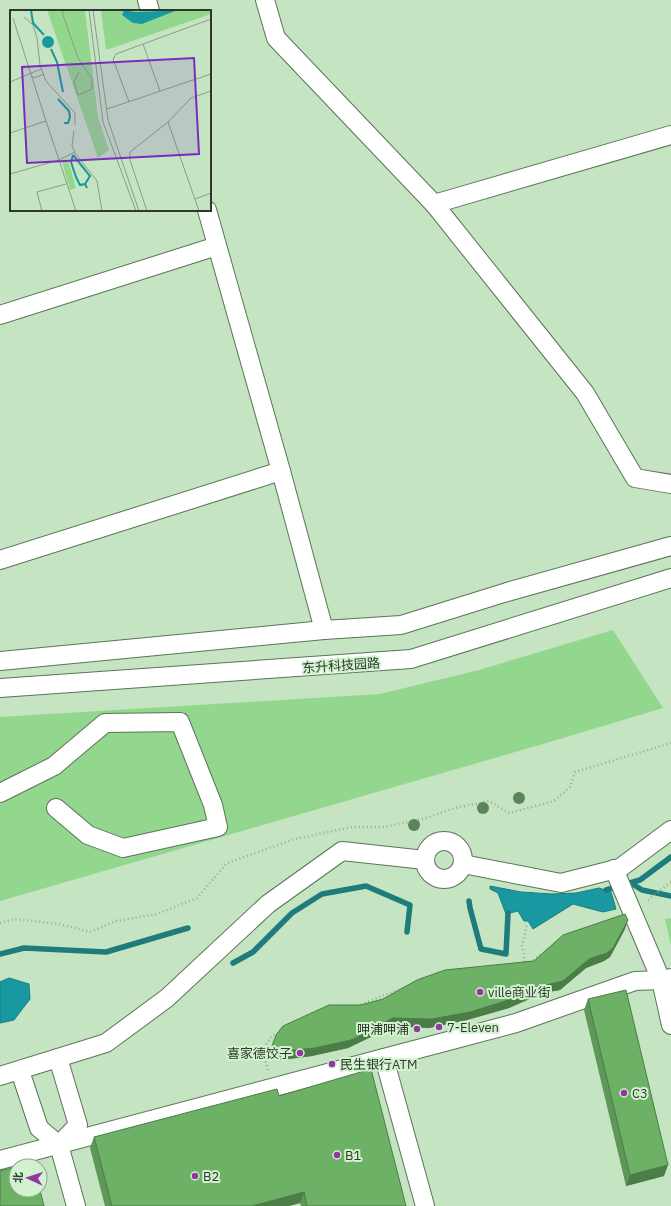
<svg xmlns="http://www.w3.org/2000/svg" width="671" height="1206" viewBox="0 0 671 1206" font-family="'IBM Plex Sans','Noto Sans SC',sans-serif">
<style>
.green{fill:#93d68d}
.water{fill:#1899a1;stroke:#1e7c7d}
.lines{fill:none;stroke-linecap:round;stroke-linejoin:round}
.stream{stroke:#1e7c7d;stroke-width:5.5}
.minor-casing{stroke:#5a7557;stroke-width:20}
.path{stroke:#94ae92;stroke-width:2.5;stroke-dasharray:1 3;stroke-linecap:butt}
.minor{stroke:#fff;stroke-width:18}
.tree{fill:#5b8559}
.wall{fill:#5d9858}
.shaded-wall{fill:#4c7c47}
.building{fill:#6cb166;stroke:#4c7c47}
.poi-dot{fill:#9336a0;stroke:#d2f1cf;stroke-width:1.5}
.labels{text-anchor:middle;stroke-width:4;stroke-linejoin:round;paint-order:stroke}
.street-label{font-size:13px;fill:#2b382a;stroke:#d2f1cf}
.poi-label{font-size:13px;fill:#2b382a;stroke:#d2f1cf;text-anchor:start}
.inset-river{fill:none;stroke:#1899a1;stroke-width:2}
.inset-road{fill:none;stroke:#879f85;stroke-width:1}
.view{fill:#7b2cbf;fill-opacity:0.15;stroke:#7b2cbf;stroke-width:2}
.inset-edge{fill:none;stroke:#2b382a;stroke-width:2}
</style>
<rect width="100%" height="100%" fill="#c5e4c2"/>
<g class="green">
<path d="M 613,630 L 663,708 L 543,744 L 0,901 L 0,717 L 380,694 L 479,670 Z"/>
<path d="M 671,918 L 671,946 L 665,919 Z"/>
</g>
<g class="water">
<path d="M 490,886 L 521,892 L 552,894 L 576,893 L 599,888 L 611,892 L 616,909 L 603,912 L 573,904 L 533,929 L 528,921 L 524,921 L 518,911 L 506,914 L 498,893 L 490,889 Z"/>
<path d="M 9,978 L 29,984 L 30,999 L 14,1020 L 0,1023 L 0,982 Z"/>
</g>
<g class="lines">
<g class="stream">
<path d="M 631,883 L 642,890 L 671,896"/>
<path d="M 606,890 L 640,880 L 671,857"/>
<path d="M 469,901 L 470,908 L 481,949 L 506,954 L 508,913"/>
<path d="M 0,954 L 24,948 L 106,952 L 188,928"/>
<path d="M 233,963 L 253,952 L 292,913 L 322,894 L 366,886 L 410,905 L 407,932"/>
</g>
<g class="minor-casing">
<g id="minor">
<path d="M 147,0 L 150,11"/>
<path d="M 265,0 L 276,38 L 434,204 L 671,135"/>
<path d="M 434,204 L 585,393 L 635,478 L 671,484"/>
<path d="M 207,210 L 281,471 L 324,630"/>
<path d="M 0,315 L 217,246"/>
<path d="M 0,560 L 281,471"/>
<path d="M 0,661 L 324,630 L 401,625 L 507,592 L 671,546"/>
<path d="M 0,688 L 411,659 L 671,578"/>
<path d="M 0,793 L 54,766 L 105,723 L 180,722 L 213,805 L 218,827 L 123,848 L 88,835 L 56,808"/>
<circle cx="444" cy="860" r="19"/>
<path d="M 463,864 L 561,883 L 620,868 L 671,830"/>
<path d="M 614,869 L 661,980 L 671,1025"/>
<path d="M 58,1058 L 78,1125 L 59,1145"/>
<path d="M 20,1071 L 39,1128 L 59,1145 L 76,1206"/>
<path d="M 0,1076 L 106,1043 L 167,998 L 268,904 L 342,851 L 425,860"/>
<path d="M 0,1160 L 384,1058"/>
<path d="M 425,1206 L 384,1058 L 516,1023 L 635,981 L 661,980 L 671,978"/>
</g>
</g>
<g class="path">
<path d="M 648,900 L 671,882"/>
<path d="M 0,923 L 14,919 L 59,924 L 90,932 L 116,921 L 157,914 L 197,898 L 227,863 L 295,839 L 352,827 L 384,827 L 423,819 L 455,808 L 489,801 L 509,813 L 554,801 L 570,787 L 575,772 L 671,743"/>
<path d="M 522,962 L 531,962 L 558,941"/>
<path d="M 525,962 L 522,946 L 527,925"/>
<path d="M 357,1006 L 408,986"/>
<path d="M 268,1070 L 262,1050 L 273,1035 L 280,1032"/>
</g>
<use href="#minor" class="minor"/>
</g>
<g class="tree">
<circle cx="519" cy="798" r="6"/>
<circle cx="483" cy="808" r="6"/>
<circle cx="414" cy="825" r="6"/>
</g>
<g class="wall">
<path d="M 625,929 L 610,957 L 604,961 L 586,968 L 560,990 L 543,993 L 509,1008 L 467,1020 L 429,1028 L 389,1026 L 375,1035 L 348,1048 L 312,1056 L 281,1060 L 269,1055 L 276,1035 L 361,1005 L 534,961 Z"/>
<path d="M 588,999 L 664,1176 L 626,1186 L 584,1010 Z"/>
<path d="M 279,1096 L 406,1206 L 301,1206 L 300,1203 L 289,1206 L 105,1206 L 90,1148 L 94,1137 Z"/>
</g>
<g class="shaded-wall">
<path d="M 628,920 L 625,929 L 610,957 L 604,961 L 586,968 L 560,990 L 543,993 L 509,1008 L 467,1020 L 429,1028 L 389,1026 L 375,1035 L 348,1048 L 312,1056 L 281,1060 L 284,1051 L 392,1018 L 432,1019 Z"/>
<path d="M 668,1165 L 664,1176 L 626,1186 L 630,1175 Z"/>
<path d="M 304,1192 L 300,1203 L 289,1206 L 252,1206 Z"/>
</g>
<g class="building">
<path d="M 625,914 L 628,920 L 613,948 L 607,953 L 589,959 L 563,981 L 546,985 L 512,999 L 470,1012 L 432,1019 L 392,1018 L 378,1027 L 351,1040 L 315,1048 L 284,1051 L 272,1046 L 276,1035 L 283,1026 L 329,1005 L 361,1005 L 383,999 L 417,980 L 445,970 L 534,961 L 563,935 Z"/>
<path d="M 626,990 L 668,1165 L 630,1175 L 588,999 Z"/>
<path d="M 371,1069 L 406,1206 L 307,1206 L 304,1192 L 252,1206 L 112,1206 L 94,1137 L 277,1089 L 279,1096 Z"/>
<path d="M 32,1163 L 33,1166 L 19,1166 Z"/>
<path d="M 16,1167 L 16,1190 L 40,1190 L 44,1206 L 0,1206 L 0,1171 Z"/>
</g>
<g class="poi-dot">
<circle cx="480" cy="992" r="4"/>
<circle cx="439" cy="1027" r="4"/>
<circle cx="417" cy="1029" r="4"/>
<circle cx="300" cy="1053" r="4"/>
<circle cx="332" cy="1064" r="4"/>
<circle cx="624" cy="1093" r="4"/>
<circle cx="337" cy="1155" r="4"/>
<circle cx="195" cy="1176" r="4"/>
</g>
<g class="labels">
<g class="street-label">
<text transform="translate(341 665) rotate(-4)" y="5">东升科技园路</text>
</g>
<g class="poi-label">
<text x="488" y="997">ville商业街</text>
<text x="447" y="1032">7-Eleven</text>
<text x="409" y="1034" text-anchor="end">呷浦呷浦</text>
<text x="292" y="1058" text-anchor="end">喜家德饺子</text>
<text x="340" y="1069">民生银行ATM</text>
<text x="632" y="1098">C3</text>
<text x="345" y="1160">B1</text>
<text x="203" y="1181">B2</text>
</g>
</g>
<g transform="translate(10 10)">
<rect width="201" height="201" fill="#c5e4c2"/>
<path d="M 37,0 L 75,0 L 88,107 L 99,140 L 88,148 ZM 91,0 L 201,0 L 201,4 L 96,40 ZM 58,150 L 66,178 L 60,180 L 52,152 Z" fill="#93d68d"/>
<path d="M 114,0 L 125,2 L 181,0 L 165,1 L 132,14 L 123,13 L 112,5 ZM32 32a6 6 0 1 1 12 0a6 6 0 1 1-12 0Z" fill="#1899a1"/>
<path class="inset-river" d="M 21,0 L 23,13 L 34,25M 41,39 L 47,52 L 53,82M 48,89 L 59,101 L 60,107 L 58,113 L 54,113M 63,145 L 61,152 L 66,167 L 70,175 L 75,174 L 77,178M 63,145 L 80,166 L 75,174"/>
<path class="inset-road" d="M 57,0 L 52,2 L 68,48 L 82,69 L 82,79 L 68,85 L 64,72 L 69,62M 79,0 L 93,112 L 126,201M 83,0 L 98,110 L 129,201M 14,7 L 23,15 L 27,28 L 30,55 L 36,71 L 65,103 L 65,115M 3,8 L 36,111M 133,34 L 150,81M 21,65 L 24,68 L 34,64M 0,72 L 31,59M 119,92 L 103,49 L 106,44 L 201,9M 97,99 L 201,64M 64,121 L 62,135 L 65,143 L 87,171 L 92,201M 0,123 L 36,111 L 66,201M 0,164 L 49,150 L 65,142M 185,189 L 201,183M 32,201 L 27,182 L 56,174M 137,201 L 120,150 L 120,142 L 158,112M 189,201 L 158,112 L 181,88 L 201,81"/>
<path class="view" d="M 184,48 L 189,144 L 17,153 L 12,57 Z"/>
<rect width="201" height="201" class="inset-edge"/>
</g>
<g transform="translate(28 1178) rotate(273)"><circle r="19" fill="#d2f1cf" stroke="#8fa78d"/>
<path d="M0-3L7 15L0 10L-7 15Z" fill="#9336a0"/>
<text y="-6" font-size="11" font-weight="bold" text-anchor="middle" fill="#2b382a">北</text>
</g>
</svg>
